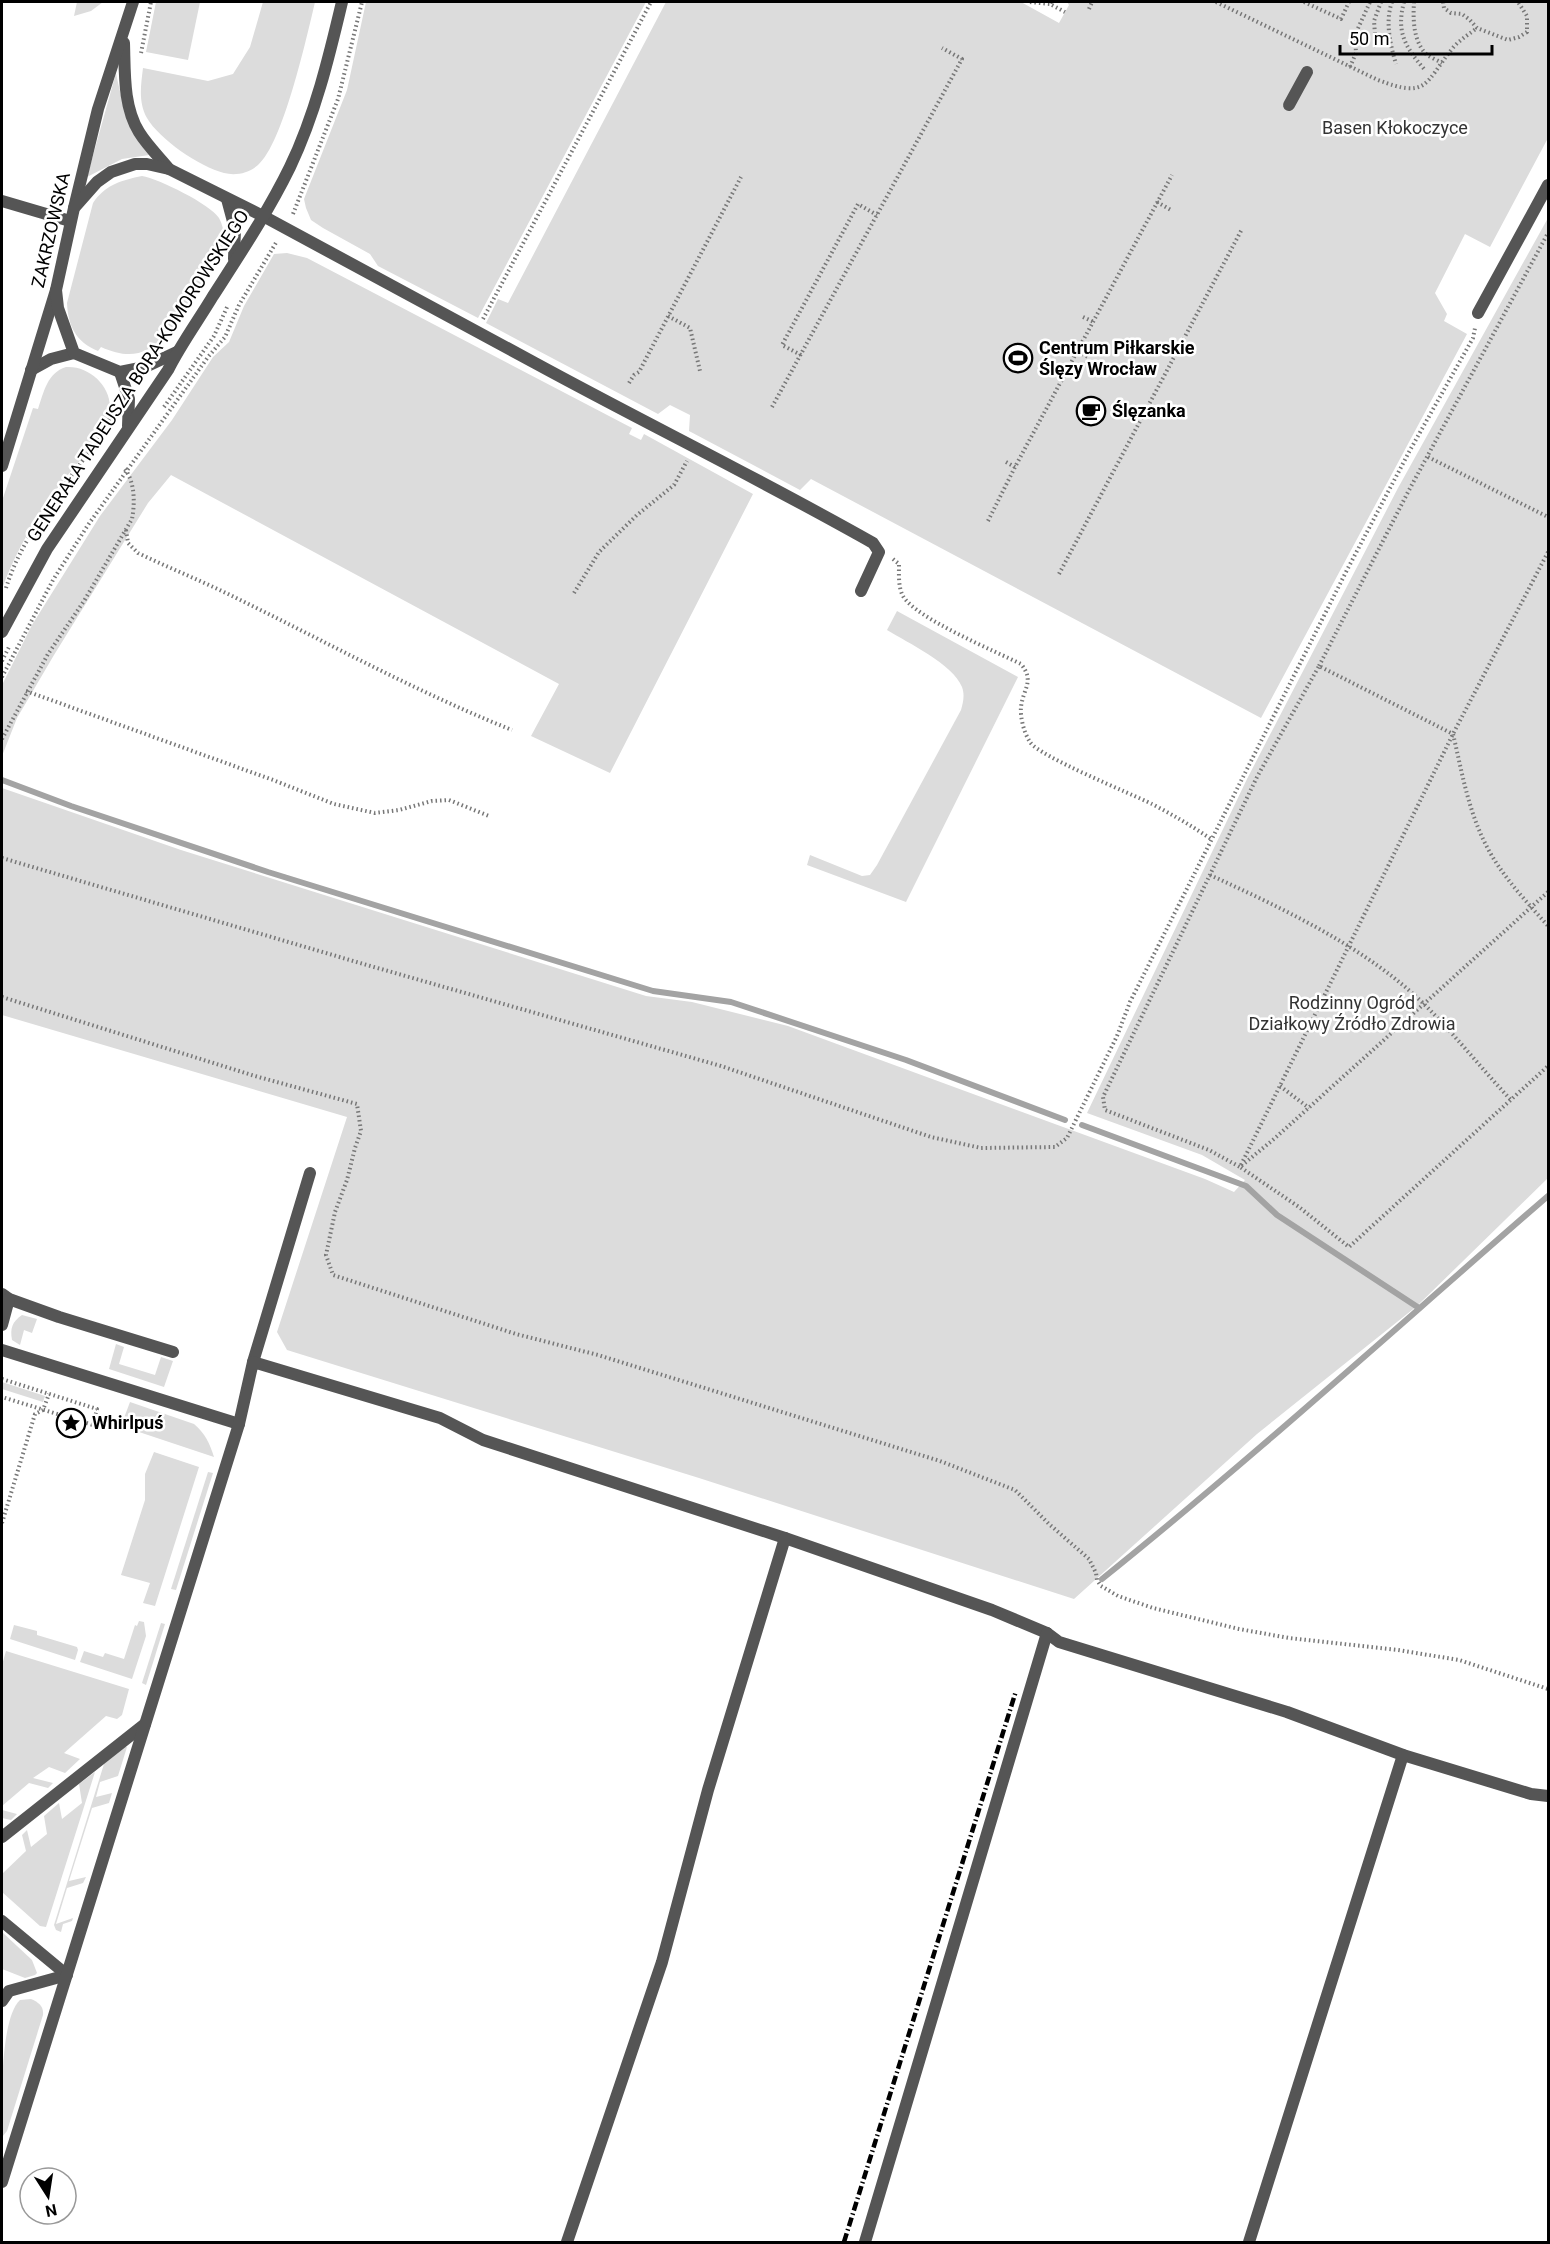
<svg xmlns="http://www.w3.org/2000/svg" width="1550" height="2244" viewBox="0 0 1550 2244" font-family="Roboto,sans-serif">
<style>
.green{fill:#dcdcdc}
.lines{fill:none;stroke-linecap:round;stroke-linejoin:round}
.stream{stroke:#a3a3a3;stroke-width:6}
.path{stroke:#777;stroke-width:4;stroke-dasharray:1.5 3;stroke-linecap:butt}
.service{stroke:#555;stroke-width:12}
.minor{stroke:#555;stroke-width:12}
.tertiary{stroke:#555;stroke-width:12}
.rail{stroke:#000;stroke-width:4.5;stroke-dasharray:9 3 1.5 3;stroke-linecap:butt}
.labels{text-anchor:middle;stroke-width:5;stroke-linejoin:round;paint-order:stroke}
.park-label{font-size:18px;fill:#333;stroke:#fff}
.street-label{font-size:18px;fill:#000;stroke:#fff}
.poi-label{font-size:18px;font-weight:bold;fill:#000;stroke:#fff;text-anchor:start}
</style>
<rect width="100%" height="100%" fill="#fff"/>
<g class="green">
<path d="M 77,2 L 103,2 L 91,11 L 74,16 Z"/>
<path d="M 156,2 L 200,2 L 188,60 L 146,52 Z"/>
<path d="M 263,2 L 315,2 C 307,36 283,144 258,165 C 249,173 236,176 224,173 C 200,167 159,139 147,118 C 138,102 141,85 143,68 L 208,81 L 233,74 L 250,47 Z"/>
<path d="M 366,2 L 646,2 L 478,318 L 378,266 L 370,254 L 323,228 L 311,220 L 306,208 L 304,199 L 347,90 Z"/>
<path d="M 666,2 L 1021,2 L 1059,23 L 1069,5 L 1067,2 L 1548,2 L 1548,138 L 1490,247 L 1465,234 L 1435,293 L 1447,314 L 1444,321 L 1467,334 L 1261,718 L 811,479 L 800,490 L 689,431 L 690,415 L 670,405 L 658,414 L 486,323 L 498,299 L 508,303 Z"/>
<path d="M 116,73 C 122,102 129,132 149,155 L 122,159 L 87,177 Z"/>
<path d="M 142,176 C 159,179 210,204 219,218 C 225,228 225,243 221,254 L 167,336 C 145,356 128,359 101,347 L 98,351 C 76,342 68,326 67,303 L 93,203 C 105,185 122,180 142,176 Z"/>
<path d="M 1548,218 L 1548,1178 L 1417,1306 L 1257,1434 L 1074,1599 L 699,1478 L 287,1350 L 277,1332 L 347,1117 L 2,1015 L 2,788 L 181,850 L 646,996 L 692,1002 L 788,1026 L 1205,1179 L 1234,1192 L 1245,1180 L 1202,1155 L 1087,1113 L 1247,779 L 1398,488 Z"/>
<path d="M 287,253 L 307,258 L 632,428 L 629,434 L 641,440 L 644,434 L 753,494 L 610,773 L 531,736 L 559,684 L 171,475 L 148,503 L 54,655 L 17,718 L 2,756 L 2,685 L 32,625 L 100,516 L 172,420 L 213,357 L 229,342 L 244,306 L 274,254 Z"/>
<path d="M 66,367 C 90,365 115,389 109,414 C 103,436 71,470 57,489 C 34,520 15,553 2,589 L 2,501 L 33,408 L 38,409 C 44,392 47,373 66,367 Z"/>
<path d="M 897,611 L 1018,677 L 906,902 L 807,865 L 810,855 L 862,876 L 870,875 L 877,865 L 961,710 C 963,703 965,695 962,687 C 953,664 908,643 887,630 Z"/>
<path d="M 22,1315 L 37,1319 L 32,1333 L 24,1330 L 20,1345 L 12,1340 C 10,1328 12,1322 22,1315 Z"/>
<path d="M 116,1344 L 124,1347 L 119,1364 L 155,1375 L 161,1357 L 173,1361 L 164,1387 L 109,1369 Z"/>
<path d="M 2,1382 L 45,1396 L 43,1402 L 2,1389 Z"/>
<path d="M 130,1402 L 194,1424 C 205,1433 210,1444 214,1457 L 121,1426 Z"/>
<path d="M 154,1452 L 199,1467 L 155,1606 L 143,1603 L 150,1583 L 121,1575 L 145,1500 L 145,1474 Z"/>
<path d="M 208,1472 L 213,1473 L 176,1590 L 171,1589 Z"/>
<path d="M 139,1621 L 144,1622 L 146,1636 L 132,1679 L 80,1662 L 84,1651 L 103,1657 L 105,1653 L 124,1659 L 135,1625 L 137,1626 Z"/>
<path d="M 161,1623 L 165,1624 L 146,1685 L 142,1683 Z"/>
<path d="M 14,1625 L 37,1631 L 37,1635 L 77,1647 L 78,1650 L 75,1660 L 10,1639 Z"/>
<path d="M 6,1651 L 129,1689 L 122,1715 L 117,1719 L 106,1716 L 64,1753 L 80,1759 L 65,1773 L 49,1767 L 33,1778 L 53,1783 L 48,1788 L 29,1783 L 2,1806 L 2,1810 L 17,1814 L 11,1820 L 2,1818 L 2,1665 Z"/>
<path d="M 124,1746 L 127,1747 L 118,1776 L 100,1782 L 96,1797 L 112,1793 L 109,1803 L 92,1808 L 69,1881 L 86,1877 L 83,1883 L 67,1888 L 56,1924 L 73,1918 L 72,1921 L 63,1924 L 61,1932 L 56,1930 L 54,1925 L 104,1764 Z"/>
<path d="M 95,1772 L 46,1927 L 40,1926 L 2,1892 L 2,1874 L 26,1851 L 22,1835 L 27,1830 L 31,1847 L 47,1834 L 44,1816 L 59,1803 L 62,1819 L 82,1803 L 79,1784 Z"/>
<path d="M 2,1932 L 32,1960 L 37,1973 L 35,1975 L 25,1978 L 2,1969 Z"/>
<path d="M 31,1999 C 38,2002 44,2006 43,2015 L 7,2131 L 2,2137 C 1,2106 0,2018 20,2000 Z"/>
</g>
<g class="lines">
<g class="stream">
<path d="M 2,780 L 71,806 L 268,872 L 653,991 L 731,1002 L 906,1060 L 1065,1120"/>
<path d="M 1082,1125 L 1246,1186 L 1277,1215 L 1419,1308"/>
<path d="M 1102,1579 C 1255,1456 1400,1324 1548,1196"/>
</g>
<g class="path">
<path d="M 1030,2 L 1050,4"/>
<path d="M 1051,2 L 1050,4 L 1065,12"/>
<path d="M 1216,2 L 1378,80 C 1428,99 1424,84 1452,49 C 1458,41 1468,35 1477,28"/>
<path d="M 1304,2 L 1341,19 L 1349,2"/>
<path d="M 1392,2 C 1385,21 1390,44 1396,64"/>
<path d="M 1404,2 C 1396,32 1405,47 1425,70"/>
<path d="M 1414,2 C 1413,19 1413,39 1425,53 C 1429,57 1437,60 1442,63"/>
<path d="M 1443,2 L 1444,8 L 1451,13 L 1462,14 L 1470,20 L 1477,28 L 1508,40 L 1519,37 L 1527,32 L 1527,16 L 1518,2"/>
<path d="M 1089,9 L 1092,2"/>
<path d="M 1376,47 L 1374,21 L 1381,2"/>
<path d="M 141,53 L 151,2"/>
<path d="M 1350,67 L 1356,53 L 1355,35 L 1370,2"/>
<path d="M 1157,202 L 1171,210"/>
<path d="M 293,214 L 338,99 L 362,2"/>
<path d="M 668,316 L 690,328 L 700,371"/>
<path d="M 1083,317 L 1094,322"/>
<path d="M 483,319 L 651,2"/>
<path d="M 1078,352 L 1088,357"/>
<path d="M 801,355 L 782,345 L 858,204 L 877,215"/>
<path d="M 629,383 L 634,375 L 639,372 L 741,177"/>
<path d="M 164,407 L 214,336 L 228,305"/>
<path d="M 772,407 L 962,59 L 942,48"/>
<path d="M 1428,457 L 1548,517"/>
<path d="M 1006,462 L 1015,467"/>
<path d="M 988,521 L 1015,467 L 1172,175"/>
<path d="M 126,530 L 128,543 L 138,553 C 167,567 197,579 226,593 C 321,639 414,691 512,730"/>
<path d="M 1548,552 L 1453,734 L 1240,1167 L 1209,1150 L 1105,1110 L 1103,1097 L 1257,777 L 1319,666 L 1453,734 C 1462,772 1468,810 1486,845 C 1501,875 1526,901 1548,926"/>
<path d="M 893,559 L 899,564 C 899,574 898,587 903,596 C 915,618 997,652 1021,664 C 1035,681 1023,689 1021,707 C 1020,717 1024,733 1030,742 C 1038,756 1132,794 1152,804 C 1173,815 1192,826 1211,839"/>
<path d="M 1059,574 L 1242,229"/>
<path d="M 6,588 C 20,543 49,506 77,468 C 89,452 107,433 111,413"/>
<path d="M 574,593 L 599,552 L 637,515 L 674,485 L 687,461"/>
<path d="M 2,661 L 10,645"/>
<path d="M 1319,666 L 1408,492 L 1548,233"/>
<path d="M 2,677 L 53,580 L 88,525 L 208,357 L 225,337 L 239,305 L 277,241"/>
<path d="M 26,691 L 273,780 L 334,804 L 375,813 L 399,810 L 432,801 L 449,800 L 489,816"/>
<path d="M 2,739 L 48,654 L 84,601 L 132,519 C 135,503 135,483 125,469"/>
<path d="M 2,858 L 360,963 L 721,1066 L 931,1137 L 981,1148 L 1055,1147 L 1067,1138 L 1117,1036 L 1130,1002 L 1347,570 L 1409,452 L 1473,338 L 1475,328"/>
<path d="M 1210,875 C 1284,909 1367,948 1425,1005 C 1455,1035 1482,1069 1511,1100"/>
<path d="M 1548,892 L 1274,1139 L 1240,1167 L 1299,1207 L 1349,1247 L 1548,1066"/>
<path d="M 2,997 L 255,1076 L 357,1104 L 361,1131 L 355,1148 L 347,1180 L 335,1212 L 326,1255 L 333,1275 L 516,1334 L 598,1355 L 940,1461 L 1015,1490 L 1049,1524 L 1089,1559 L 1096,1573 L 1097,1580 L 1101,1586 L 1118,1596 L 1153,1608 L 1239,1629 L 1289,1638 L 1398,1650 L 1459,1660 L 1548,1689"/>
<path d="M 1280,1086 L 1309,1108"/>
<path d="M 2,1379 L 97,1409 L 93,1425 L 2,1397"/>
<path d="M 2,1523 L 35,1414 L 43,1410 L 49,1394"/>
</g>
<g class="service">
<path d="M 1289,105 L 1307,72"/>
<path d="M 2,201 L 70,221"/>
<path d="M 263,216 C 354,265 445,314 535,363 C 647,424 762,480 873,543 L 879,552 L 861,591"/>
<path d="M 1478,313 L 1548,185"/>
<path d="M 2,1294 L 9,1299 L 59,1317 L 173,1352"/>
<path d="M 2,1325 L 9,1299"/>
<path d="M 2,1350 L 239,1424"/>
<path d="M 253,1362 L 310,1173"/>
<path d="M 2,1837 L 145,1724"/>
<path d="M 2,1921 L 67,1975 L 9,1991 L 2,2001"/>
<path d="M 2,2182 L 239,1424 L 253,1362 L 440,1418 L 483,1440 L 785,1538 L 992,1610 L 1047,1633 L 1059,1642 L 1287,1712 L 1403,1755 L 1531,1794 L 1548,1796"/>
<path d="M 567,2242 L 662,1962 L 708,1790 L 785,1538"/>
<path d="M 865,2242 L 1047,1633"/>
<path d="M 1249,2242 L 1403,1755"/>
</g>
<g class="minor">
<path d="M 124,43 C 125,72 123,106 139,132 C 147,145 159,157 169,169"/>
<path d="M 74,208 L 98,109 L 133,2"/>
<path d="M 31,370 L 51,359 L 74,353"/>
<path d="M 2,466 L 56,290"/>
</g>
<g class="tertiary">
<path d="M 227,199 L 235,229 L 234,259"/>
<path d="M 177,352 L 145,367 L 120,372 L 74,353 L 58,308 L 56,290 L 74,208 L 97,182 L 111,172 L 135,164 L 147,164 L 169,169 L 263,216"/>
<path d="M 120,372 L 129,399 L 128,426"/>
<path d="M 2,632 L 47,549 L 168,370 C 181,344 198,321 213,296 C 240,254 268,212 290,167 C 315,115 329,57 342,2"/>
</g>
<path class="rail" d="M 844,2242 L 1016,1691"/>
</g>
<defs>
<g id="stadium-ring" transform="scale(1.5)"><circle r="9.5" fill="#fff" stroke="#000" stroke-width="1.5"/><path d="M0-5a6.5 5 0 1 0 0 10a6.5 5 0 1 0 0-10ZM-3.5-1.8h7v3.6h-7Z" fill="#000"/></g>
<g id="cafe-ring" transform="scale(1.5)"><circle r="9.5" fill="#fff" stroke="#000" stroke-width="1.5"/><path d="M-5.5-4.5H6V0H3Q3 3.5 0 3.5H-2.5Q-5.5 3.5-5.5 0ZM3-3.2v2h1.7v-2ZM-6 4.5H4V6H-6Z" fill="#000"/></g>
<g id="sight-ring" transform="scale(1.5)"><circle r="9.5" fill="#fff" stroke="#000" stroke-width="1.5"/><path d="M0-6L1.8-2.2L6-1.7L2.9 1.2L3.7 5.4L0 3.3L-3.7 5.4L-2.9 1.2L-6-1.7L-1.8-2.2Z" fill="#000"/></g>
</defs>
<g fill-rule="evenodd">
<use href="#stadium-ring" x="1018" y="358"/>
<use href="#cafe-ring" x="1091" y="411"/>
<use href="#sight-ring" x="71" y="1423"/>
</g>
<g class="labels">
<g class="park-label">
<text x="1395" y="134">Basen Kłokoczyce</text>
<text x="1352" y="1009">Rodzinny Ogród<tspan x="1352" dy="21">Działkowy Źródło Zdrowia</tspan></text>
</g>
<g class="street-label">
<text transform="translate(51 230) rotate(-77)" y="6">ZAKRZOWSKA</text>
<text transform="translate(138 376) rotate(-57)" y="6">GENERAŁA TADEUSZA BORA-KOMOROWSKIEGO</text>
</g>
<g class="poi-label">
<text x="1039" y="354">Centrum Piłkarskie<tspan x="1039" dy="21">Ślęzy Wrocław</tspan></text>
<text x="1112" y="417">Ślęzanka</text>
<text x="92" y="1429">Whirlpuś</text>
</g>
</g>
<rect width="1550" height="2244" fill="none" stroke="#000000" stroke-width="6"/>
<g transform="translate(48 2196) rotate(168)"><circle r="28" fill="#ffffff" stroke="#999999" stroke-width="1.5"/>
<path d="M0-4.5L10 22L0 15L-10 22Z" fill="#000000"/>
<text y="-9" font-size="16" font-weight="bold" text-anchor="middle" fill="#000000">N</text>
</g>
<path d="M1340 45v9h152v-9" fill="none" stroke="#000000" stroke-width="3"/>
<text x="1349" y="45" font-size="18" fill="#000000" stroke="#ffffff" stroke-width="4.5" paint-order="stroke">50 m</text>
</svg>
